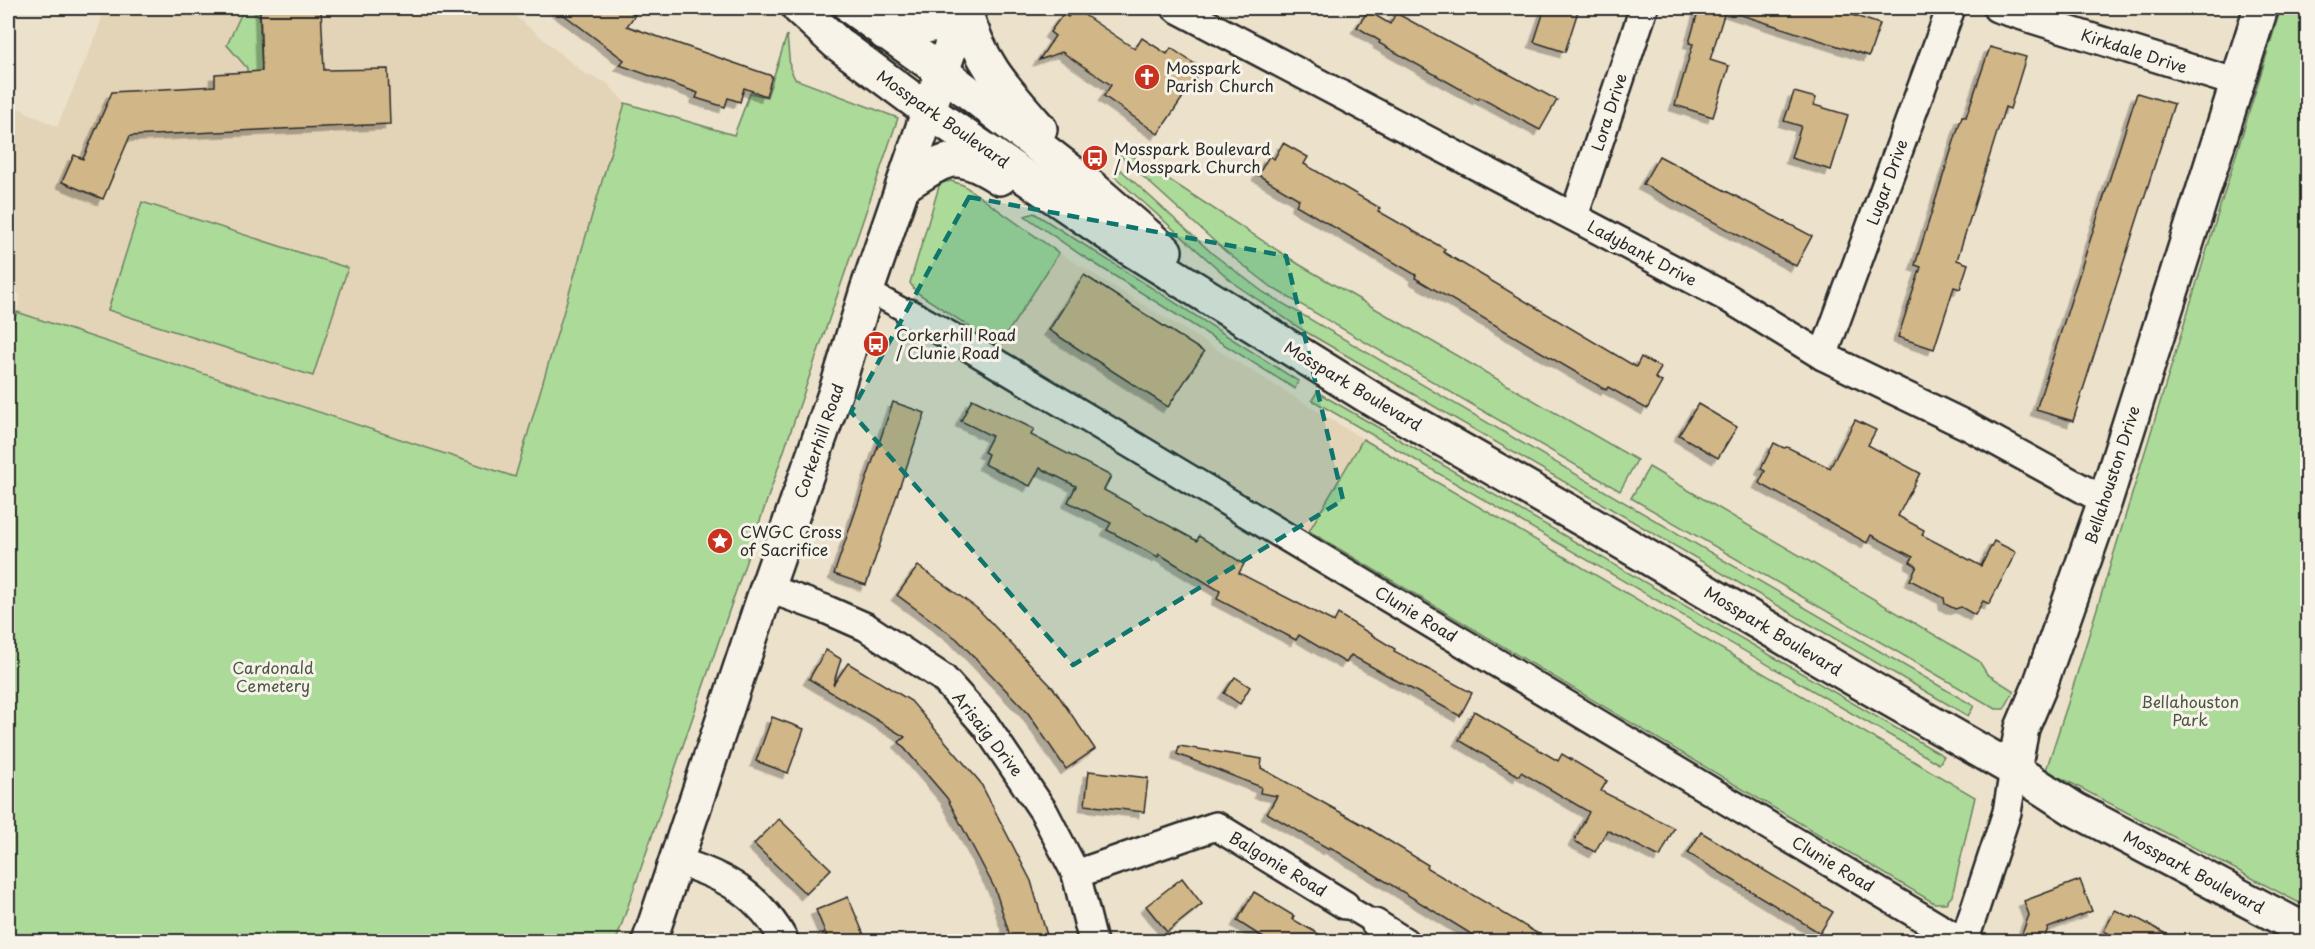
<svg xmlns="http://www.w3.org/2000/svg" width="2315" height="949" viewBox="0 0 2315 949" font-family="'Playpen Sans',sans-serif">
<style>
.built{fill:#e4d4b7}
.green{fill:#acda99;stroke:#6c8262;stroke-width:1.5}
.building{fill:#d1b687;stroke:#2b2b2b;stroke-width:1.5;filter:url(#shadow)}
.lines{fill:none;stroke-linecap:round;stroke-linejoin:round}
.pedestrian-casing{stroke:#2b2b2b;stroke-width:26}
.minor-casing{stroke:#2b2b2b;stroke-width:32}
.tertiary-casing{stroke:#2b2b2b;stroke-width:38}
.pedestrian{stroke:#f7f3e8;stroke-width:21}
.minor{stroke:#f7f3e8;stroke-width:27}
.tertiary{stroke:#f7f3e8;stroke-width:33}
.marked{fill:#0f766e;fill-opacity:0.2;stroke:#0f766e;stroke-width:4.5;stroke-dasharray:12 8;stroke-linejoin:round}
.labels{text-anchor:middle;stroke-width:6;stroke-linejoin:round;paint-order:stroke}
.street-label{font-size:16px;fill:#2b2b2b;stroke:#f7f3e8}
.poi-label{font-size:16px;fill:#2b2b2b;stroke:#f7f3e8;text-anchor:start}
.park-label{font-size:16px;fill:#4b5746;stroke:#f7f3e8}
</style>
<defs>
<filter id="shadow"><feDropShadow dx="-5.5" dy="5.5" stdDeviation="0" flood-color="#0004"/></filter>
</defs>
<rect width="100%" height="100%" fill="#ece1cb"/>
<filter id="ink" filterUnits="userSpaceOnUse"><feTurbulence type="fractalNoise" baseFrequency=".0167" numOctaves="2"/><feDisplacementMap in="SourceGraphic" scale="12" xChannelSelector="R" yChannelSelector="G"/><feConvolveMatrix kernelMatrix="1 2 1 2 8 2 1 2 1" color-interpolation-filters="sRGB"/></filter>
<g filter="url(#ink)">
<g class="built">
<path d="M 105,8 L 506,8 L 585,74 L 607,83 L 625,103 L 515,477 L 17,312 L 20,296 L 8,282 L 8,103 L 57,127 L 95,38 Z"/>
<path d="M 1059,253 L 1363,439 L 1309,531 L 999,346 Z"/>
</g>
<g class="green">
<path d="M 244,8 L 259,8 L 262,76 L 247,76 L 247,68 L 227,45 Z"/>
<path d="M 2281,8 L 2308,8 L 2307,907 L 2046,770 L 2068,703 Z"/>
<path d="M 787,35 L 790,68 L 795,79 L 898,118 L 616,941 L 8,941 L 8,340 L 17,312 L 515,477 L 625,103 L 734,135 L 750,93 L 767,97 Z"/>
<path d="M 1122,149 L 1300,265 L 1637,460 L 1620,491 L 1274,289 L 1225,251 L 1117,153 Z"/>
<path d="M 1121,170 L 1213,254 L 1263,292 L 1974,706 L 1968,716 L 1301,329 L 1236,285 L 1115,177 Z"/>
<path d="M 951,181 L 963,185 L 1059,253 L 999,346 L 916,292 L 910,283 L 940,183 Z"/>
<path d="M 142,202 L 348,268 L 313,376 L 108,310 Z"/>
<path d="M 1034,213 L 1298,381 L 1295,389 L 1081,255 L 1025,216 Z"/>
<path d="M 1317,392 L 1944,756 L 1939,764 L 1312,400 Z"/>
<path d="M 1363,439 L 1975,797 L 1952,896 L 1946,903 L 1934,903 L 1309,531 Z"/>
<path d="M 1649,467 L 1979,661 L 1987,674 L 2014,691 L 2004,709 L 1996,709 L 1631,498 Z"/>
</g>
<g class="building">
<path d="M 260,8 L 321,8 L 324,70 L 388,69 L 390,124 L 130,136 L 103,199 L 62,182 L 74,155 L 83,159 L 112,92 L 215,86 L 215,74 L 262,71 Z"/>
<path d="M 555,8 L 624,8 L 635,15 L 627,26 L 772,76 L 766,96 L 744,88 L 740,102 L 728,98 L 725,107 L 696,98 L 698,93 L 620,65 L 624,60 Z"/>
<path d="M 1074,8 L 1135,49 L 1142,38 L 1167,54 L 1171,48 L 1202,69 L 1158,134 L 1104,96 L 1111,85 L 1062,52 L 1039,60 L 1055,36 L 1050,32 L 1063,14 L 1068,17 Z"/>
<path d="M 1545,8 L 1579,8 L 1565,52 L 1534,42 Z"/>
<path d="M 1699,8 L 1726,8 L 1710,60 L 1729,66 L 1713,117 L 1675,105 L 1693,44 L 1689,43 Z"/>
<path d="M 1730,8 L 1830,8 L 1880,24 L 1869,56 L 1729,11 Z"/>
<path d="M 1368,11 L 1390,24 L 1396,13 L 1557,100 L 1540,130 L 1479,97 L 1478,99 L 1379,43 L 1380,41 L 1357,27 Z"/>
<path d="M 1990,47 L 2026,57 L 2010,109 L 2005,107 L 1957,260 L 1968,264 L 1960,289 L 1954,287 L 1934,349 L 1898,337 L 1921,267 L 1915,265 L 1962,116 L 1966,117 Z"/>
<path d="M 1794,92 L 1816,98 L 1814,105 L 1848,115 L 1831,170 L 1791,158 L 1801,126 L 1784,121 Z"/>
<path d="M 2137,93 L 2174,104 L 2073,421 L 2036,410 Z"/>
<path d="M 1283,143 L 1308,157 L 1304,164 L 1380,208 L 1378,211 L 1445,249 L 1443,252 L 1636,367 L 1641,357 L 1661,368 L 1655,378 L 1662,382 L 1647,409 L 1608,387 L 1606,390 L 1415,278 L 1416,275 L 1296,205 L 1299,199 L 1258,175 L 1269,156 L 1274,159 Z"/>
<path d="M 1659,156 L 1812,236 L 1796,266 L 1643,184 Z"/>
<path d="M 1084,275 L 1204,352 L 1168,407 L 1049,330 Z"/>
<path d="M 972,399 L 1034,429 L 1031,435 L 1111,476 L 1104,490 L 1197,541 L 1199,536 L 1244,564 L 1239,573 L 1334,622 L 1338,614 L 1395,649 L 1394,651 L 1472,693 L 1460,716 L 1351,655 L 1346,663 L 1299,635 L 1296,640 L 1217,599 L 1220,591 L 1159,554 L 1158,557 L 1107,530 L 1111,523 L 1068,502 L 1076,486 L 1040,468 L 1030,486 L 984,464 L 988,454 L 984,452 L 992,436 L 961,421 Z"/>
<path d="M 893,402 L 925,413 L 866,585 L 834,574 Z"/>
<path d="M 1698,404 L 1737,427 L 1718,458 L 1679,435 Z"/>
<path d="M 1855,420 L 1876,430 L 1868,445 L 1920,473 L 1898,516 L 1924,530 L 1922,535 L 1981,566 L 1994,541 L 2016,552 L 1989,604 L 1983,601 L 1975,615 L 1961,607 L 1955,609 L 1945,604 L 1944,598 L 1910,580 L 1917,566 L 1910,562 L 1913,557 L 1871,535 L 1867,543 L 1759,483 L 1765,471 L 1761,469 L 1774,443 L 1784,448 L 1787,447 L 1830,468 Z"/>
<path d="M 918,566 L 978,609 L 1054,689 L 1095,749 L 1066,769 L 1028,713 L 957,639 L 897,595 Z"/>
<path d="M 826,650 L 841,659 L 833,685 L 848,663 L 911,701 L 980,782 L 1031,881 L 1049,942 L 1012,942 L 995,889 L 947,798 L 899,742 L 905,737 L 809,679 Z"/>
<path d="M 1235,677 L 1250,687 L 1240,704 L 1224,693 Z"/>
<path d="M 1474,711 L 1558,761 L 1562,754 L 1607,781 L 1601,791 L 1674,828 L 1660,857 L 1607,830 L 1595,852 L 1574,841 L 1589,812 L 1521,772 L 1519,776 L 1459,740 Z"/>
<path d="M 772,717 L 804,729 L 788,773 L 756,761 Z"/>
<path d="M 1179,746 L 1262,759 L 1261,768 L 1365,826 L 1428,865 L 1427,868 L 1552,942 L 1484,942 L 1330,847 L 1329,849 L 1267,813 L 1277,796 L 1260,793 L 1261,787 L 1177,754 Z"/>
<path d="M 1089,771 L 1148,778 L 1144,812 L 1085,805 Z"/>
<path d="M 779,819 L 831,869 L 806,894 L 754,844 Z"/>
<path d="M 1701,832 L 1833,912 L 1820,933 L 1688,853 Z"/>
<path d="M 1182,878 L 1202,904 L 1167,932 L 1146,906 Z"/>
<path d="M 2080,880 L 2092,911 L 2048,928 L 2043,942 L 2019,942 L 2029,915 L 2024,901 Z"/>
<path d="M 1254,892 L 1294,916 L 1292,919 L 1333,942 L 1270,942 L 1237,921 Z"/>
<path d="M 848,897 L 867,942 L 829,942 L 816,910 Z"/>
<path d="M 2115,910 L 2132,918 L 2133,916 L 2181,942 L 2125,942 L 2104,931 Z"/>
</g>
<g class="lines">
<g class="pedestrian-casing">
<g id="pedestrian">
<path d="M 867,290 L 909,313"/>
<path d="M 1345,905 L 1375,923"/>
</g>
</g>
<g class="minor-casing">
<g id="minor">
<path d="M 1176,8 L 1728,298 L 1823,356 L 1968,426 L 2105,501"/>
<path d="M 1997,8 L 2237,83"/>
<path d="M 1574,216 L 1644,8"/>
<path d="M 909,313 L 964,344 L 1963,942"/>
<path d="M 1823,356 L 1951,8"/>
<path d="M 767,588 L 825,609 L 866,627 L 943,678 L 986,726 L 1044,812 L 1076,874 L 1093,942"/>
<path d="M 676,861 C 726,876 760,895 785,942"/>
<path d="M 1076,874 L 1216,826 L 1345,905"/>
<path d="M 1375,923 L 1405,942"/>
<path d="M 1964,942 L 2007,812 L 2014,770"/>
</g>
</g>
<g class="tertiary-casing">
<g id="tertiary">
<path d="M 799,8 L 837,43 L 927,110 L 1123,244 L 1369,397 L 1610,535 L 1853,678 L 2014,770 L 2074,809 L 2308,932"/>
<path d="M 852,8 L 941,71 L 1090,186 L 1165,251"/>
<path d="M 964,8 C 981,64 1002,86 1040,129"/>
<path d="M 885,33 L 932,25 L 962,8"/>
<path d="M 903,186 C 946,159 953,148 1000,178"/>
<path d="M 2014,770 L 2022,728 L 2039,688 L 2105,501 L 2261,8"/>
<path d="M 649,942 L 767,588 L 837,388 L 867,290 L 964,8"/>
</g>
</g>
<use href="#pedestrian" class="pedestrian"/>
<use href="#minor" class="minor"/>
<use href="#tertiary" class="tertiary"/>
</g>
</g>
<path class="marked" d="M 969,197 L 1286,256 L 1343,500 L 1073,665 L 851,412 Z"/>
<defs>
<g id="church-disc" transform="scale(1.35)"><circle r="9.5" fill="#c8321e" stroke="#f7f3e8"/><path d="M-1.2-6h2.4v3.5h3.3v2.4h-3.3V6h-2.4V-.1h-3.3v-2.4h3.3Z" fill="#fff"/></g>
<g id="bus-disc" transform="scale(1.35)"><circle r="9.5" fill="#c8321e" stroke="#f7f3e8"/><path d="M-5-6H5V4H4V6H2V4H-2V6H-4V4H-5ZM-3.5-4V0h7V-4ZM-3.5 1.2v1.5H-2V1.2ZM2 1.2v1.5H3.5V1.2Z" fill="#fff"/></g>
<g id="sight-disc" transform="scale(1.35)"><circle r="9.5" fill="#c8321e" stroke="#f7f3e8"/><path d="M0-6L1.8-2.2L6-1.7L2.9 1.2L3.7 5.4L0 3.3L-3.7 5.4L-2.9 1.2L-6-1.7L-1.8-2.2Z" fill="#fff"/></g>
</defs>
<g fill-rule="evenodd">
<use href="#church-disc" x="1147" y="77"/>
<use href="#bus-disc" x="1095" y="158"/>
<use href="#bus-disc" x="876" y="344"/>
<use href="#sight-disc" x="720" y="541"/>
</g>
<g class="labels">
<g class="street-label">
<text transform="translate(2134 51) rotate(18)" y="6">Kirkdale Drive</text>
<text transform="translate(1609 112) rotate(-72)" y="6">Lora Drive</text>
<text transform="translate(943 119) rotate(35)" y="6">Mosspark Boulevard</text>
<text transform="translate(1887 182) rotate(-70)" y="6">Lugar Drive</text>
<text transform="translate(1642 253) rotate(28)" y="6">Ladybank Drive</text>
<text transform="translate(1353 386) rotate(31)" y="6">Mosspark Boulevard</text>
<text transform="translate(819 441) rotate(-71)" y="6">Corkerhill Road</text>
<text transform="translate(2112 475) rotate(-72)" y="6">Bellahouston Drive</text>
<text transform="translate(1416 614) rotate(31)" y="6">Clunie Road</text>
<text transform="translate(1773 631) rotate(31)" y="6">Mosspark Boulevard</text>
<text transform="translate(988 734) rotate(52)" y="6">Arisaig Drive</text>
<text transform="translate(1278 864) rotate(31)" y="6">Balgonie Road</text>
<text transform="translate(1833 864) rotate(31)" y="6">Clunie Road</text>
<text transform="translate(2194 872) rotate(28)" y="6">Mosspark Boulevard</text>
</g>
<g class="poi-label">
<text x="1166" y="74">Mosspark<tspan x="1166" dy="18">Parish Church</tspan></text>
<text x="1114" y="155">Mosspark Boulevard<tspan x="1114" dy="18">/ Mosspark Church</tspan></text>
<text x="896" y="341">Corkerhill Road<tspan x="896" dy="18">/ Clunie Road</tspan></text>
<text x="740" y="538">CWGC Cross<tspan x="740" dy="18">of Sacrifice</tspan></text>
</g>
<g class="park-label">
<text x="273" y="674">Cardonald<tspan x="273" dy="18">Cemetery</tspan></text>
<text x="2190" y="708">Bellahouston<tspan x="2190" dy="18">Park</tspan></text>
</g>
</g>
<rect width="2315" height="949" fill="none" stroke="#f7f3e8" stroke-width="30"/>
<rect x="15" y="15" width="2285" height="919" fill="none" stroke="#2b2b2b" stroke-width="2" filter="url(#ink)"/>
</svg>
